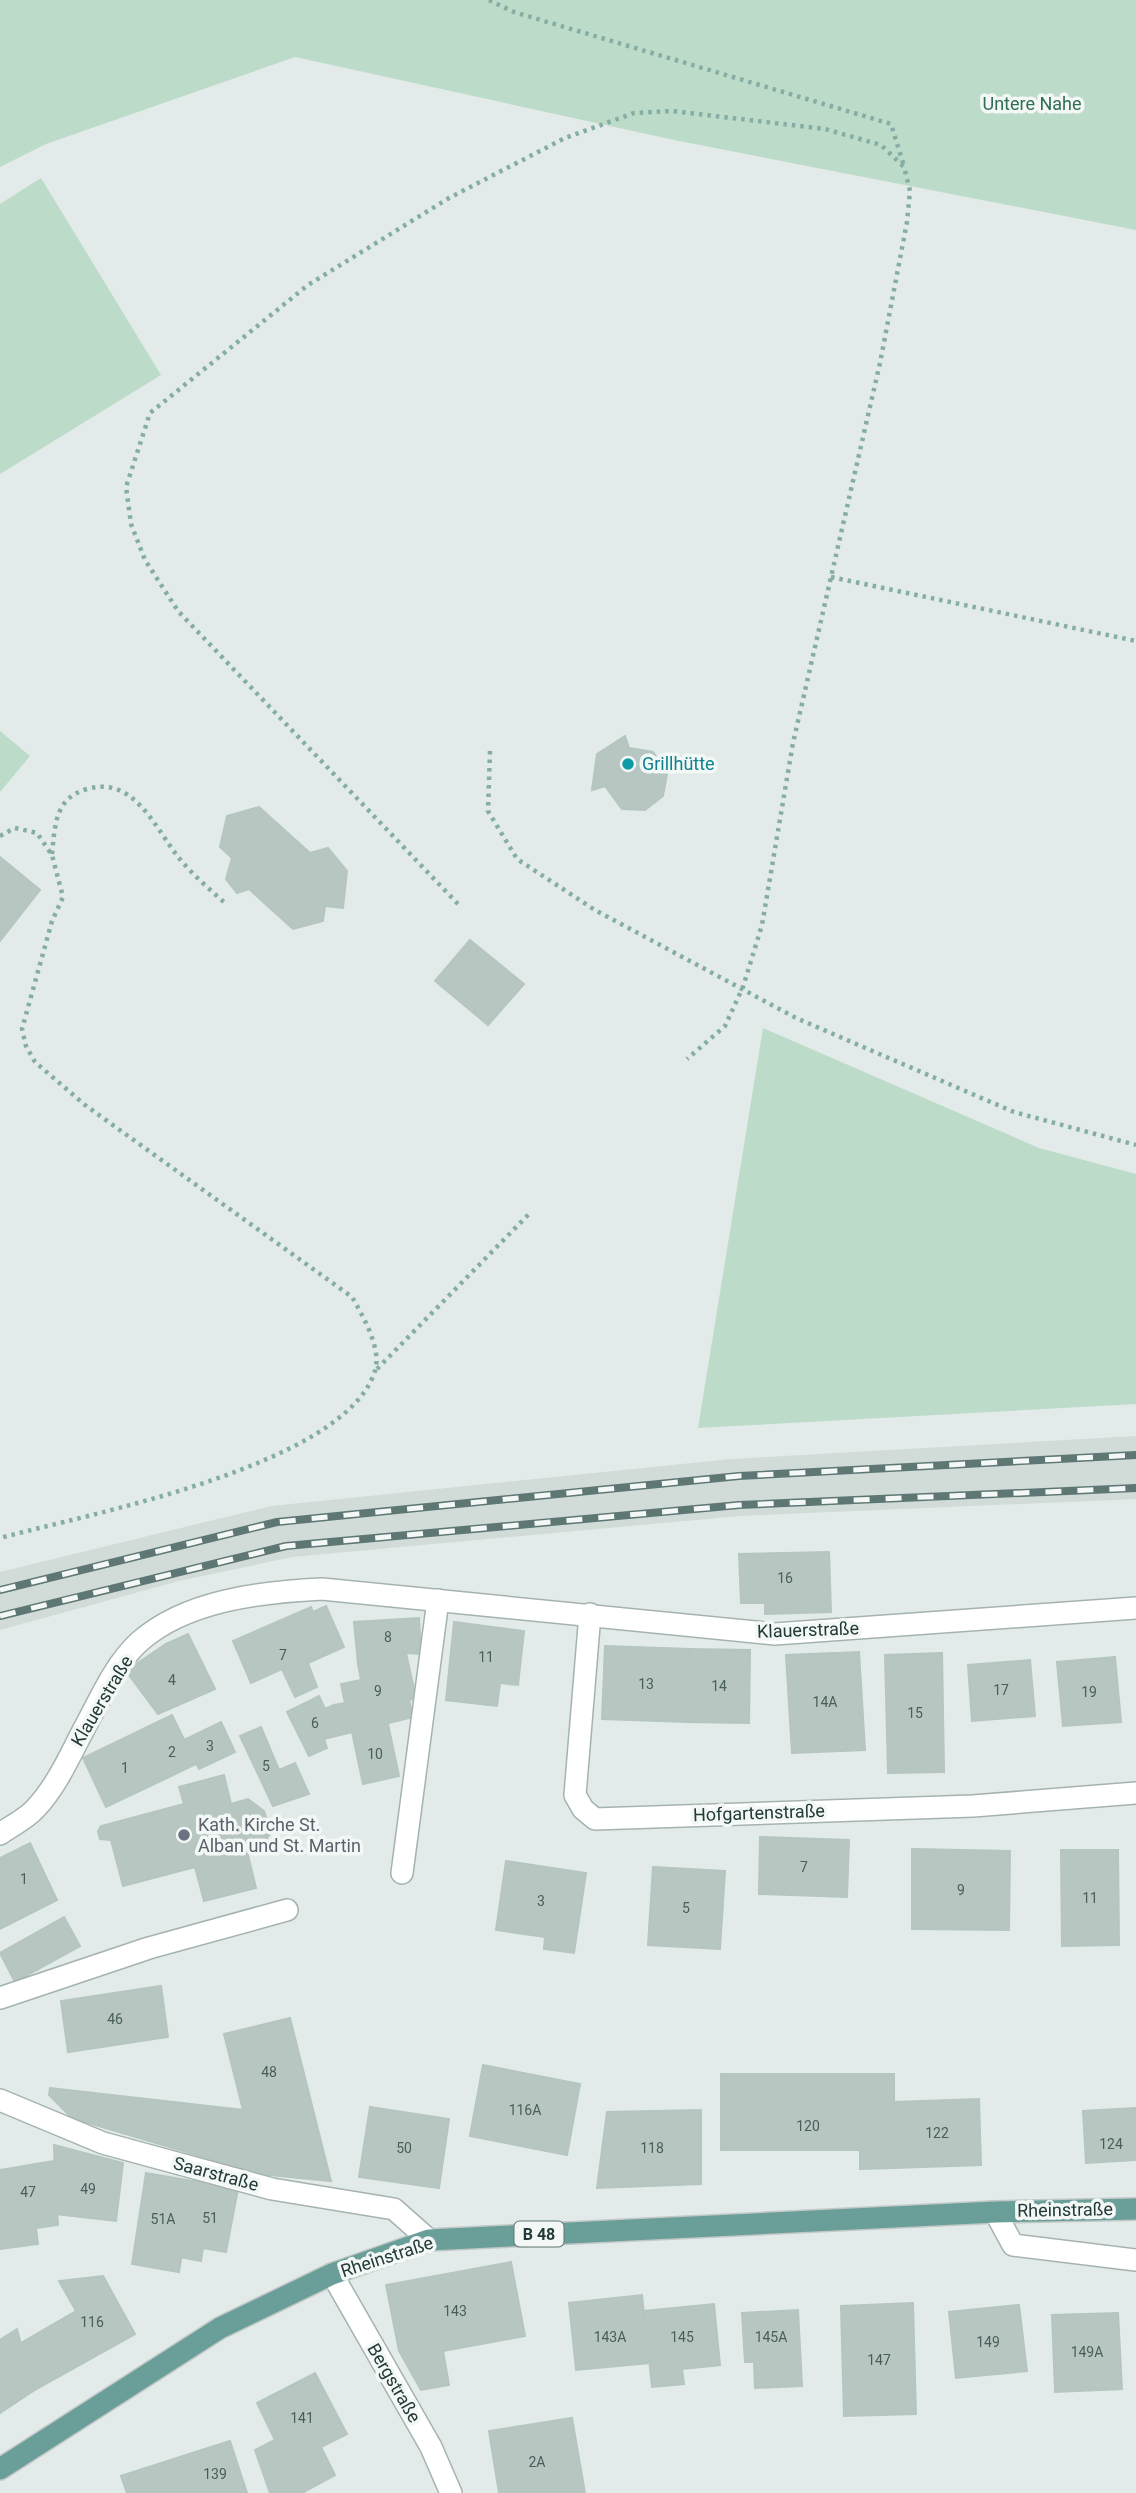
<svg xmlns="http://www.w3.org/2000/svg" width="1136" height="2493" viewBox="0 0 1136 2493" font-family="Roboto,sans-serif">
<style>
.built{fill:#d1dbd8}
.green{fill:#bddbc9}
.building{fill:#b8c6c2;stroke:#b5c5c0;stroke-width:2}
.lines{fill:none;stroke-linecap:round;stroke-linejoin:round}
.minor-casing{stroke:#a5b3b0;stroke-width:24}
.major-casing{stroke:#c1c8c7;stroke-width:24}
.path{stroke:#85ada6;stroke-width:4.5;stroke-dasharray:3.5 5;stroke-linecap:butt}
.minor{stroke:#fff;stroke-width:21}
.major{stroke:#6a9e98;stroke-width:21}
.rail-casing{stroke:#5e7774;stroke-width:8}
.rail{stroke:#f3f8f6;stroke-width:5;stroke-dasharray:16;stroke-linecap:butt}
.culture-dot{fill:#0f9aa8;stroke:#f3f8f6;stroke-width:2.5}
.worship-dot{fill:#6b7280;stroke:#f3f8f6;stroke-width:2.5}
.labels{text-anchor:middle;stroke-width:7;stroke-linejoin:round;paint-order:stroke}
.number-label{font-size:14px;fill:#485e5a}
.shield{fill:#f3f8f6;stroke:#617471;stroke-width:2}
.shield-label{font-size:16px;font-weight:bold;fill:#233b38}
.park-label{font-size:18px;fill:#306f51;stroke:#f3f8f6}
.culture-label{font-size:18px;fill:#0d838f;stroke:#f3f8f6;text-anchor:start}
.street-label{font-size:18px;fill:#233b38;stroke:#f3f8f6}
.worship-label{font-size:18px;fill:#5b616d;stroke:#f3f8f6;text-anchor:start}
</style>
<rect width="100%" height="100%" fill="#e2ebe9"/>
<path class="built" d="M 1136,1436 L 1136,1499 L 740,1516 L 292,1557 L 179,1581 L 0,1630 L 0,1572 L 271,1506 L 731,1459 Z"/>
<g class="green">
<path d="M 0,0 L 1136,0 L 1136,230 L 674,140 L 295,57 L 46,144 L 0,167 Z"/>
<path d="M 41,178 L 161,375 L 0,474 L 0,204 Z"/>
<path d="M 0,731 L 30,756 L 0,792 Z"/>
<path d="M 763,1028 L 1039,1148 L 1136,1174 L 1136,1404 L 698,1428 Z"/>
</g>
<g class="building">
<path d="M 625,736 L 629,748 L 653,752 L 667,774 L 663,796 L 645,810 L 622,809 L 605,786 L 592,790 L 597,754 Z"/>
<path d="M 259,807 L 310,853 L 328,848 L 347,871 L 343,908 L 325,906 L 323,921 L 293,929 L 249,889 L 237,893 L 226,879 L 232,858 L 220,847 L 227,816 Z"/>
<path d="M 0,857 L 40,890 L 0,941 Z"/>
<path d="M 470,940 L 524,984 L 488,1025 L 435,981 Z"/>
<path d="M 829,1552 L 831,1612 L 765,1614 L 765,1603 L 741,1603 L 739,1554 Z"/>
<path d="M 326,1606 L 344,1647 L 308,1663 L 317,1687 L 295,1697 L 282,1669 L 251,1683 L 233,1641 L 311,1607 L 313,1612 Z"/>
<path d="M 419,1618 L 421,1654 L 406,1653 L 358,1664 L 354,1622 Z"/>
<path d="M 454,1622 L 524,1631 L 518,1685 L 500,1683 L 497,1706 L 446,1700 Z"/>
<path d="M 188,1634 L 215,1689 L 158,1714 L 126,1671 L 166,1644 Z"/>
<path d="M 605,1646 L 689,1649 L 687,1722 L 602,1719 Z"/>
<path d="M 689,1649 L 750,1650 L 749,1723 L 687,1722 Z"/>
<path d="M 859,1652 L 865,1750 L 792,1753 L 786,1655 Z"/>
<path d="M 406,1653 L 416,1698 L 409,1700 L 413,1717 L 340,1735 L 334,1705 L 345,1703 L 341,1684 L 361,1680 L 358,1664 Z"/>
<path d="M 942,1653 L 944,1772 L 888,1773 L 885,1655 Z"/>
<path d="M 1115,1657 L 1121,1722 L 1063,1726 L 1057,1662 Z"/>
<path d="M 1030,1660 L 1035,1716 L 972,1721 L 968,1665 Z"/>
<path d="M 319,1696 L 325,1709 L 334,1705 L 340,1735 L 324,1739 L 327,1748 L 309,1756 L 287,1712 Z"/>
<path d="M 172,1715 L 196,1764 L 167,1778 L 143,1729 Z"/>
<path d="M 221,1722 L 235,1752 L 199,1769 L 184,1740 Z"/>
<path d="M 388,1724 L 399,1776 L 363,1784 L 352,1732 Z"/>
<path d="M 261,1727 L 279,1770 L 295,1763 L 309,1794 L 273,1806 L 240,1736 Z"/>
<path d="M 143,1729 L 167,1778 L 106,1807 L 83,1758 Z"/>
<path d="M 224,1775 L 231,1804 L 248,1799 L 264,1811 L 271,1832 L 261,1847 L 247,1851 L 256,1888 L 204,1901 L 195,1867 L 123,1886 L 111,1840 L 100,1839 L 98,1831 L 101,1826 L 184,1804 L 179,1787 Z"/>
<path d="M 760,1837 L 849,1840 L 847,1897 L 759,1894 Z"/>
<path d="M 30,1843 L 57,1900 L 0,1929 L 0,1858 Z"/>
<path d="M 912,1849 L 1010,1851 L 1009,1930 L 912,1929 Z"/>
<path d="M 1061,1850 L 1118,1850 L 1119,1945 L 1062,1946 Z"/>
<path d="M 506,1861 L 586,1873 L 574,1953 L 544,1949 L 545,1937 L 496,1930 Z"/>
<path d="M 653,1867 L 725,1871 L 720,1949 L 648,1945 Z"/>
<path d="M 64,1917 L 80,1946 L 15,1982 L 0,1953 Z"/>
<path d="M 161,1986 L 168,2037 L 68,2052 L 61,2001 Z"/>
<path d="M 290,2018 L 331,2181 L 260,2174 L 243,2110 L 224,2034 Z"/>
<path d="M 483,2065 L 580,2084 L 567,2155 L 470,2136 Z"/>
<path d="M 721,2074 L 894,2074 L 894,2168 L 860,2169 L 860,2150 L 721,2150 Z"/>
<path d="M 50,2088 L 243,2110 L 260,2174 L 72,2118 L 49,2095 Z"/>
<path d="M 979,2099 L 981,2165 L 894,2168 L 894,2102 Z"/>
<path d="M 370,2107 L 449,2119 L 439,2188 L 359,2177 Z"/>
<path d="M 1135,2108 L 1136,2160 L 1086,2163 L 1083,2111 Z"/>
<path d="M 701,2110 L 701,2184 L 597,2188 L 607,2112 Z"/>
<path d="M 54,2145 L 123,2163 L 116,2221 L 56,2214 Z"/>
<path d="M 54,2161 L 58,2225 L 36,2228 L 38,2244 L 0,2249 L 0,2170 Z"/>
<path d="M 146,2173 L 193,2181 L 179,2272 L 132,2264 Z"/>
<path d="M 193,2181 L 238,2189 L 226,2252 L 203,2248 L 201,2261 L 180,2257 Z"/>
<path d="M 511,2262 L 525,2336 L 443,2351 L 449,2385 L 421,2390 L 399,2351 L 386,2285 Z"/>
<path d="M 103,2276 L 135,2334 L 33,2391 L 21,2343 L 76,2311 L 59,2281 Z"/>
<path d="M 642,2295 L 649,2363 L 576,2370 L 569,2303 Z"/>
<path d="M 913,2303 L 916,2414 L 844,2416 L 841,2306 Z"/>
<path d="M 714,2304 L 720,2365 L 682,2369 L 684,2384 L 652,2387 L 644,2311 Z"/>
<path d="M 1019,2305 L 1027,2371 L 956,2378 L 949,2312 Z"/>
<path d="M 798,2310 L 802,2386 L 755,2388 L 754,2362 L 745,2362 L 742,2313 Z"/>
<path d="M 1118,2313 L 1122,2389 L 1055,2392 L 1052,2315 Z"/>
<path d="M 17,2329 L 33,2391 L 0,2413 L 0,2340 Z"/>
<path d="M 315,2373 L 347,2434 L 321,2447 L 335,2475 L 302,2493 L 270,2493 L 255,2450 L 275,2440 L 257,2403 Z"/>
<path d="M 572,2418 L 585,2493 L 499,2493 L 489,2431 Z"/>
<path d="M 230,2441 L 247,2493 L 195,2493 L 183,2456 Z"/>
<path d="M 183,2456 L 195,2493 L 127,2493 L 121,2476 Z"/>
</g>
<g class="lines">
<g class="minor-casing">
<g id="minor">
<path d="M 590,1614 L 575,1795 L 583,1809 L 595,1819 L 973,1806 L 1136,1793"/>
<path d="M 0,1834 C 11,1826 26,1819 35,1809 C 57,1786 70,1755 85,1727 C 100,1699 115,1664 139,1642 C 186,1600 262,1592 322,1589 L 775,1634 L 1136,1608"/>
<path d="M 402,1873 L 438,1600"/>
<path d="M 0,1998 L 149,1948 L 287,1910"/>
<path d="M 0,2100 L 103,2143 L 272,2189 L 394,2209 L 429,2240"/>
<path d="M 995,2212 L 1013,2245 L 1136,2260"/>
<path d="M 332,2274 L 431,2447 L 451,2493"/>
</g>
</g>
<g class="major-casing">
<path id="major" d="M 0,2469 L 220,2328 L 332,2274 L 429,2240 L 995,2212 L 1136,2209"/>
</g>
<g class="path">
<path d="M 489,0 L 514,12 L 891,124 L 904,166"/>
<path d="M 831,577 L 1136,641"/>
<path d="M 490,751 L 488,811 L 517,859 L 595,910 L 796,1018 L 1014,1112 L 1136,1145"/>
<path d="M 0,836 L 15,828 L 37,833 L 52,855 L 63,897 L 52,921 L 22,1029 L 26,1046 L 35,1062 L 85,1105 L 352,1297 C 363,1316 382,1349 375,1371 C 345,1466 88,1514 0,1538"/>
<path d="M 52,854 C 55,825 55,798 87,789 C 134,775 155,828 179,858 C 192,874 209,889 225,903"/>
<path d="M 458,904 L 178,611 L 145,560 L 131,524 L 126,487 L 150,413 L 308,285 L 449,198 L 565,138 L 634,113 L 672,111 L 825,129 L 881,145 L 904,167 L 910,191 L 907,222 L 880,363 L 793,743 L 762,925 L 743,987 L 725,1026 L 687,1059"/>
<path d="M 377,1369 L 529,1214"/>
</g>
<use href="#minor" class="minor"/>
<use href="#major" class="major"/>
<g class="rail-casing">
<g id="rail">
<path d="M 0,1590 L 277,1522 L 739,1476 L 1136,1455"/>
<path d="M 0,1616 L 286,1546 L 739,1505 L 1136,1488"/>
</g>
</g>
<use href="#rail" class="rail"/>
</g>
<circle class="culture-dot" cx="628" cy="764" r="7"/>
<circle class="worship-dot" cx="184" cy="1835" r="7"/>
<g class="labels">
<g class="number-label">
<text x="785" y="1583">16</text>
<text x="388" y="1642">8</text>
<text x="283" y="1660">7</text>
<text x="486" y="1662">11</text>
<text x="172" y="1685">4</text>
<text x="646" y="1689">13</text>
<text x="719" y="1691">14</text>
<text x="1001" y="1695">17</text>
<text x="378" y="1696">9</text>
<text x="1089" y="1697">19</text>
<text x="825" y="1707">14A</text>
<text x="915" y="1718">15</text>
<text x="315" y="1728">6</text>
<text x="210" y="1751">3</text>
<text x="172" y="1757">2</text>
<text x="375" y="1759">10</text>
<text x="266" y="1771">5</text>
<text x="125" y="1773">1</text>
<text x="804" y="1872">7</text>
<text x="24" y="1884">1</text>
<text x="961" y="1895">9</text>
<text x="1090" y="1903">11</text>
<text x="541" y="1906">3</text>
<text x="686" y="1913">5</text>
<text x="115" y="2024">46</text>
<text x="269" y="2077">48</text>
<text x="525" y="2115">116A</text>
<text x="808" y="2131">120</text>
<text x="937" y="2138">122</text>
<text x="1111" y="2149">124</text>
<text x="404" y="2153">50</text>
<text x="652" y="2153">118</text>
<text x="88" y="2194">49</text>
<text x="28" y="2197">47</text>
<text x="210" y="2223">51</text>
<text x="163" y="2224">51A</text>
<text x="455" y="2316">143</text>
<text x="92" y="2327">116</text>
<text x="610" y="2342">143A</text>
<text x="682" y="2342">145</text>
<text x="771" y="2342">145A</text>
<text x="988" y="2347">149</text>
<text x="1087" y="2357">149A</text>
<text x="879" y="2365">147</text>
<text x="302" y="2423">141</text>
<text x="537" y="2467">2A</text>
<text x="215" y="2479">139</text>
</g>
<rect class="shield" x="514.5" y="2221.5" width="49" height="25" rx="5"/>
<g class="shield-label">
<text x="539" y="2240">B 48</text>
</g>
<g class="park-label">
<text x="1032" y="110">Untere Nahe</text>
</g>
<g class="culture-label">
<text x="642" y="770">Grillhütte</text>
</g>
<g class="street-label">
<text transform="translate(808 1630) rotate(-2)" y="6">Klauerstraße</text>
<text transform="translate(102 1701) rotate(-59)" y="6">Klauerstraße</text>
<text transform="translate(759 1813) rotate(-2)" y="6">Hofgartenstraße</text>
<text transform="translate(216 2174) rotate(15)" y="6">Saarstraße</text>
<text transform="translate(1065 2210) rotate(-1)" y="6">Rheinstraße</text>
<text transform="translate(387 2257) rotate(-18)" y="6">Rheinstraße</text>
<text transform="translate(394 2383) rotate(60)" y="6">Bergstraße</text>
</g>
<g class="worship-label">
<text x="198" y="1831">Kath. Kirche St.<tspan x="198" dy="21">Alban und St. Martin</tspan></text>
</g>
</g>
</svg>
